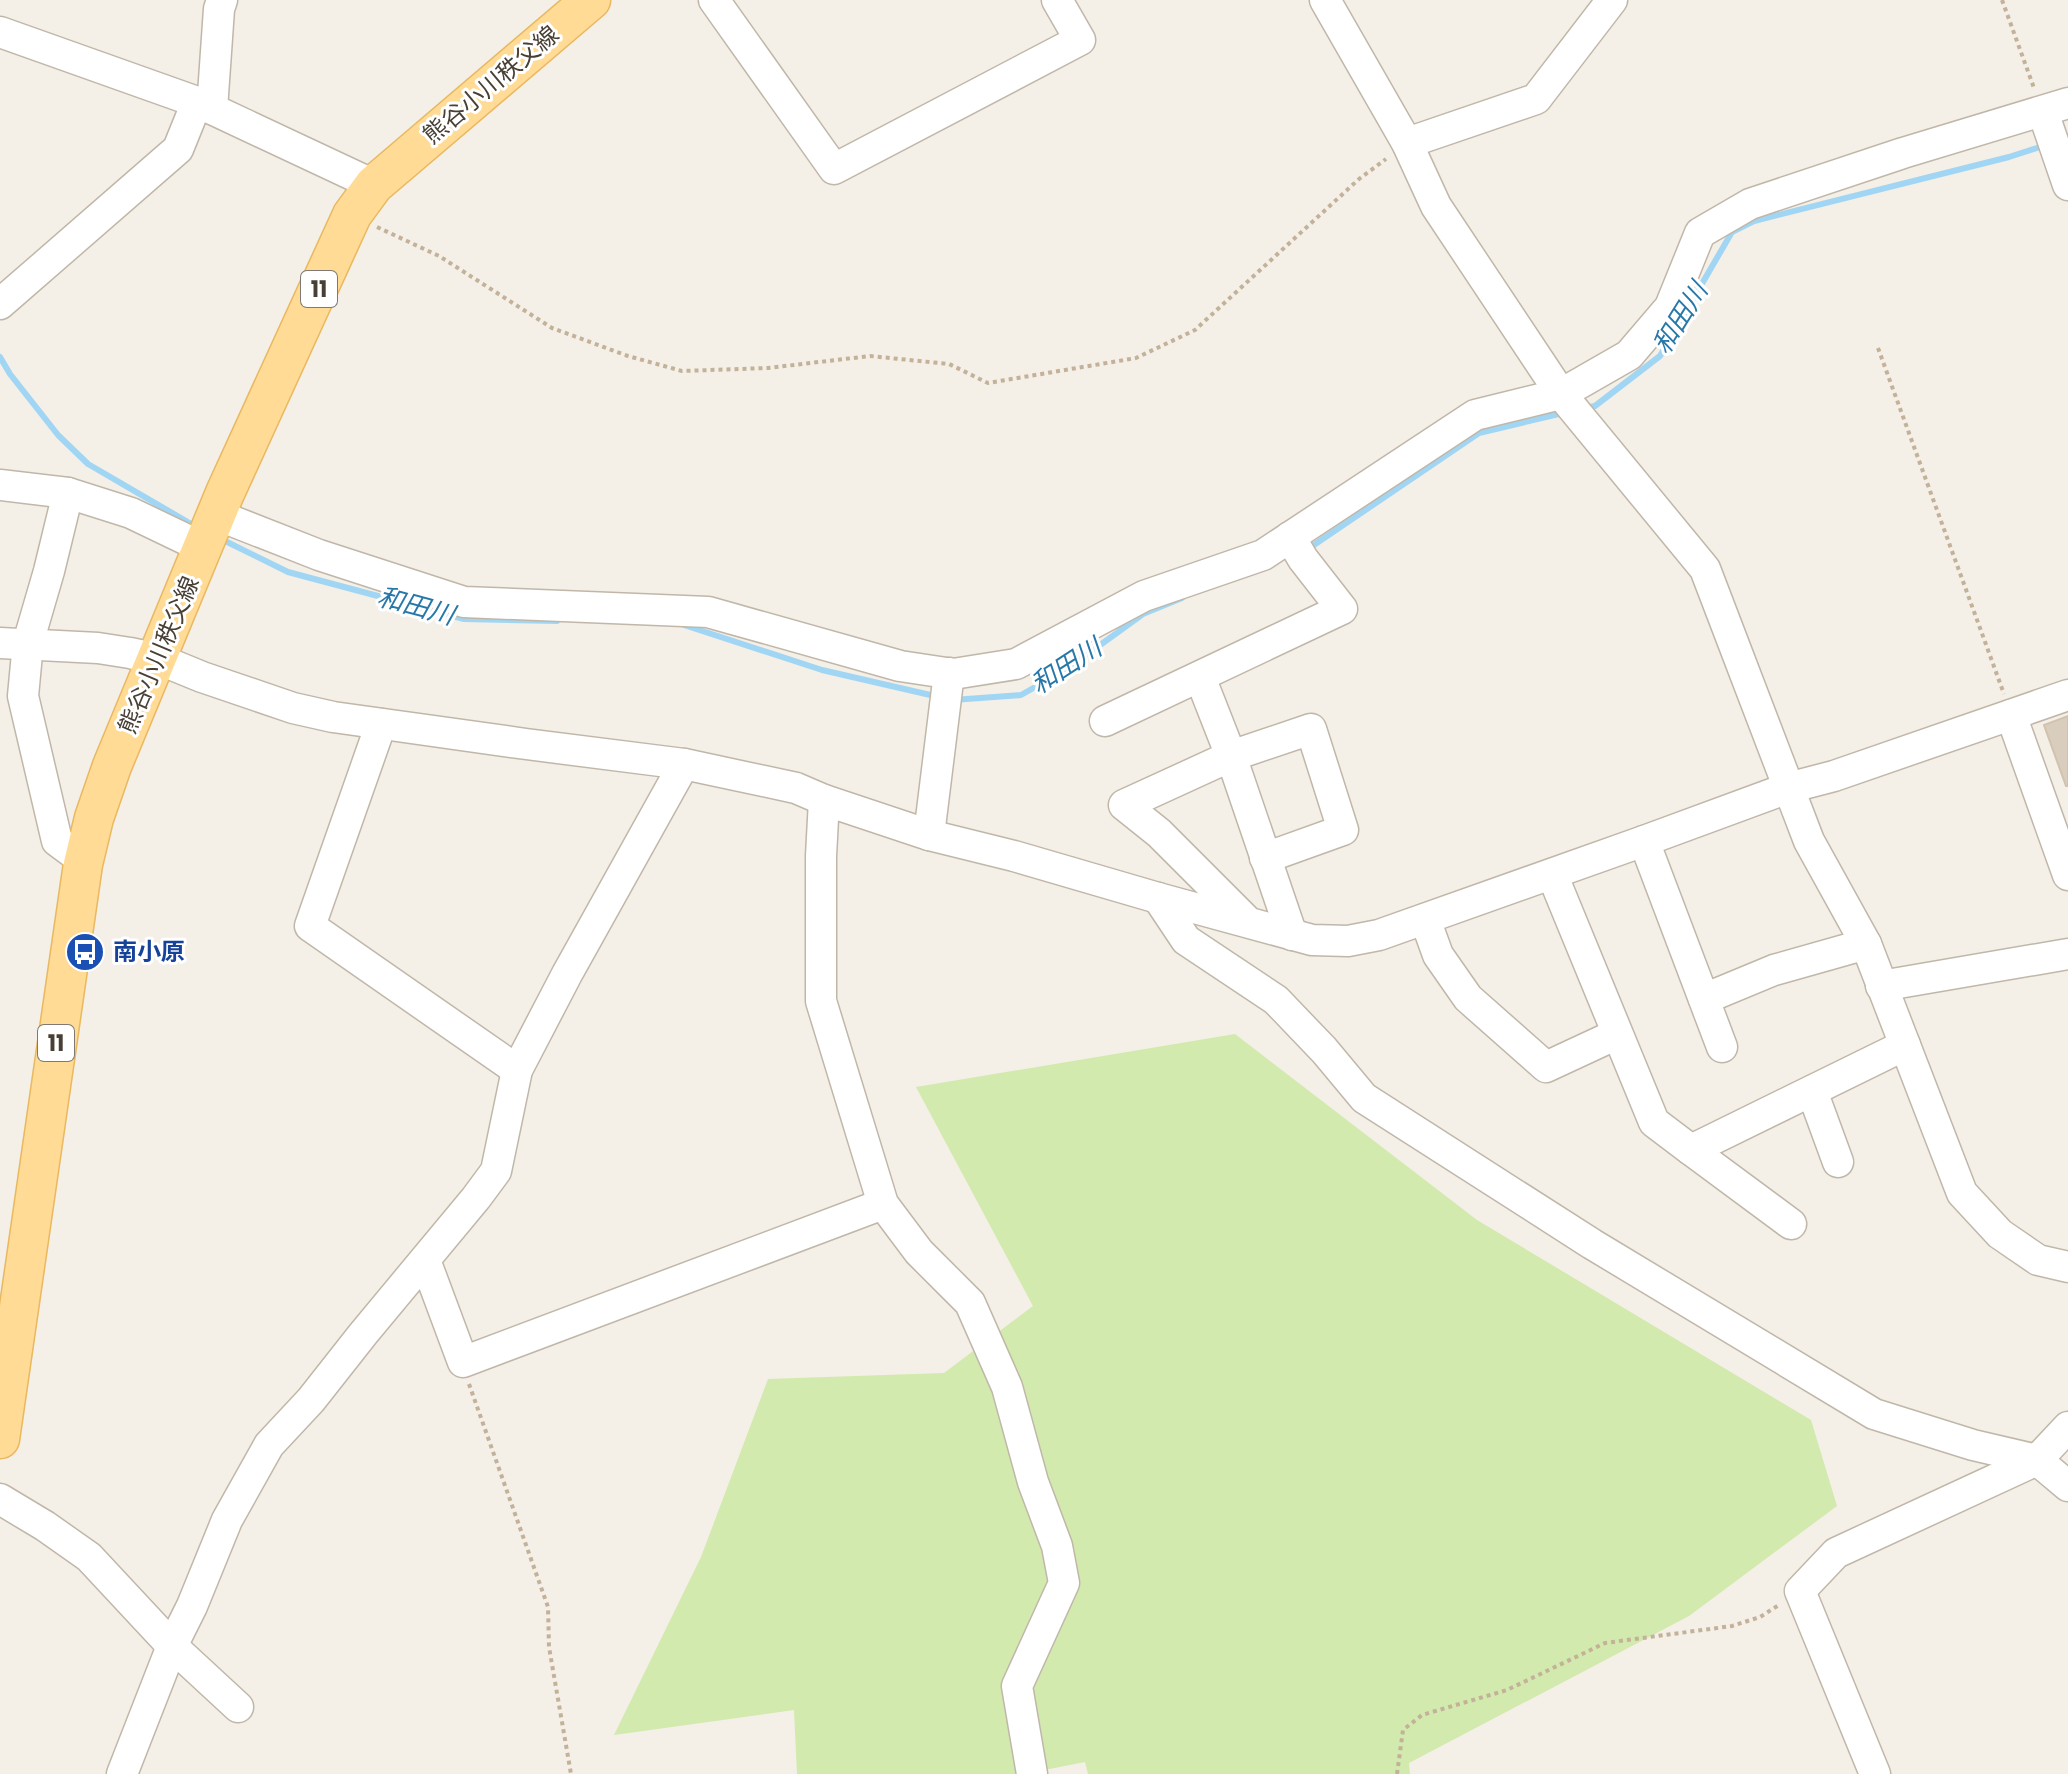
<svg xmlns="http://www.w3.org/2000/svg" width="2068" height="1774" viewBox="0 0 2068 1774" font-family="Poppins,'Noto Sans JP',sans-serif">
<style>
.green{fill:#d2eaad}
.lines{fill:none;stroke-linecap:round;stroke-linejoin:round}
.stream{stroke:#a0d6f4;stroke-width:6}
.building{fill:#d9cdbe;stroke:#d2c2ae;stroke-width:2}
.minor-casing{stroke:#c0b7a9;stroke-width:33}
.major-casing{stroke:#e9b85f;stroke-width:41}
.path{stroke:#c3b299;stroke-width:4;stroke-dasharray:4 4;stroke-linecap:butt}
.minor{stroke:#fff;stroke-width:30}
.major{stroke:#ffdb95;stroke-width:38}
.labels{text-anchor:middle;stroke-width:6;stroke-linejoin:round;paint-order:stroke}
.shield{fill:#fff;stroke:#7f7972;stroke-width:2}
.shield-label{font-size:22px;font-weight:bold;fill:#483f35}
.street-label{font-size:24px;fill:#483f35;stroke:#fff}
.transit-label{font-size:24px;font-weight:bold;fill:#164399;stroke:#fff;text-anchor:start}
.water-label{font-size:26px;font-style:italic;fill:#2778a8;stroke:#fff}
</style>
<rect width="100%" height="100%" fill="#f4efe7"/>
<path class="green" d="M 1235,1034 L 1477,1220 L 1811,1420 L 1837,1506 L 1689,1616 L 1409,1763 L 1410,1774 L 1088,1774 L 1085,1762 L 1024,1774 L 797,1774 L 794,1710 L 614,1735 L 701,1557 L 768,1379 L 944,1373 L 1033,1306 L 916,1087 Z"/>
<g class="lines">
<g class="stream">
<path d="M 0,357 L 10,374 L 58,435 L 88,464 L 198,528"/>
<path d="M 1585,408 L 1595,406 L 1660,356 L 1732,232 L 1754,221 L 2009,157 L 2046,145"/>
<path d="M 219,538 L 288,572 L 464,619 L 557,621"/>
<path d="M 1308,549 L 1479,433 L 1563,413"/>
<path d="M 684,625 L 822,670 L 939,697"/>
<path d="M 953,700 L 1021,695 L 1067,669 L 1143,614 L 1182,598"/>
</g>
</g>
<path class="building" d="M 2068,716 L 2068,786 L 2066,786 L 2044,725 Z"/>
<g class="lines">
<g class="minor-casing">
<g id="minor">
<path d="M 714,0 L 834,169 L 1080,40 L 1057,0"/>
<path d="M 1325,0 L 1407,143 L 1436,206 L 1561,394 L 1705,569 L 1809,841 L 1866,944 L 1962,1193 L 2000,1234 L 2038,1260 L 2068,1267"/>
<path d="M 0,32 L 197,102 L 374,185"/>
<path d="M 212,109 L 219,9 L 222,0"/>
<path d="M 2043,112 L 2068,185"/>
<path d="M 1407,143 L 1536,99 L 1612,0"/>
<path d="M 0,304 L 178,149 L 197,102"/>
<path d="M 0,485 L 68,493 L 131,513 L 204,548"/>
<path d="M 68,493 L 49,571 L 28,643 L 23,696 L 57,841 L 84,861"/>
<path d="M 217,515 L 319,555 L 464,602 L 708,612 L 900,666 L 953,674 L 1016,664 L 1144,596 L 1263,555 L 1475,415 L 1561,394 L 1629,355 L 1670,307 L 1700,233 L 1750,204 L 1903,153 L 2068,103"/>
<path d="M 0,643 L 98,648 L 130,653 L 158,659 L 202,677 L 293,708 L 333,717 L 526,744 L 684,764 L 796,788 L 824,800 L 929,835 L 1014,856 L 1158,898 L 1312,940 L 1348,941 L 1379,935 L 1644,841 L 1788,788 L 1834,776 L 2068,695"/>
<path d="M 1200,677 L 1231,756 L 1292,935"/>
<path d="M 2011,715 L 2068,875"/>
<path d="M 1105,721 L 1342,609 L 1303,559 L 1290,537"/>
<path d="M 381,724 L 310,926 L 517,1070"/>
<path d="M 824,800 L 821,856 L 821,1001 L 883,1204 L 919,1252 L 970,1303 L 1007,1387 L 1033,1482 L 1057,1546 L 1064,1583 L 1017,1686 L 1032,1774"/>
<path d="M 929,835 L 949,673"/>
<path d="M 1644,841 L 1722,1047"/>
<path d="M 1552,874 L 1654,1122 L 1691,1150 L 1905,1045"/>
<path d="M 1158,898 L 1186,940 L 1276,1000 L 1324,1050 L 1364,1098 L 1592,1244 L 1874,1414 L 1973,1445 L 2037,1460 L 2068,1486"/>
<path d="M 1245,919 L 1159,833 L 1124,805 L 1231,756 L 1311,729 L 1343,830 L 1265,858"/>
<path d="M 1425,919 L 1438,955 L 1468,998 L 1546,1067 L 1617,1034"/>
<path d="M 1881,986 L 2068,954"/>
<path d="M 1704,999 L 1774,970 L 1866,944"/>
<path d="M 1812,1091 L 1838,1162"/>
<path d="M 1691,1150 L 1791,1224"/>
<path d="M 425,1260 L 463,1362 L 883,1204"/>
<path d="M 0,1499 L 45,1526 L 89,1557 L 172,1646 L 238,1707"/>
<path d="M 122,1774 L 172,1646 L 192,1606 L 227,1520 L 269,1445 L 311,1400 L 363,1334 L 476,1198 L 496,1171 L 517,1070 L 567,974 L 684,764"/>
<path d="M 1875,1774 L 1800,1591 L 1836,1553 L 2037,1460 L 2068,1427"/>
</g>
</g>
<g class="major-casing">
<path id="major" d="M 0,1439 L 83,864 L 94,818 L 112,766 L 225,493 L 352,215 L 374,185 L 591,0"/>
</g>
<g class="path">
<path d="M 2002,0 L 2034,88"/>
<path d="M 377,227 L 439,256 L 552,328 L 628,356 L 682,371 L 768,368 L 870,356 L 949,364 L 988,383 L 1136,358 L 1195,330 L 1359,179 L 1386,159"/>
<path d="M 1878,348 L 2004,694"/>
<path d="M 469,1384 L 548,1607 L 549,1647 L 571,1774"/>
<path d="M 1397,1774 L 1403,1730 L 1422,1715 L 1507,1690 L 1605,1643 L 1732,1626 L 1760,1617 L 1779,1605"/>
</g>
<use href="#minor" class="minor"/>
<use href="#major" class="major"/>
</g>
<defs>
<g id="bus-disc" transform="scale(2)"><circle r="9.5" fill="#1a4fb4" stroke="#fff"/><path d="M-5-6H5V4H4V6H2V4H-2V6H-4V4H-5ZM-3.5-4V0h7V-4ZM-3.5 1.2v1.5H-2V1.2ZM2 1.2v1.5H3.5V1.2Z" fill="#fff"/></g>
</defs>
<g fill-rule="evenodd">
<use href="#bus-disc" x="85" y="952"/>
</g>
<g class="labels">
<g class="shield">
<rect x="301" y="271" width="36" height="36" rx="6"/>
<rect x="38" y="1025" width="36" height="36" rx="6"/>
</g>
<g class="shield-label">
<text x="319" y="297">11</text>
<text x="56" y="1051">11</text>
</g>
<g class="street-label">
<text transform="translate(491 85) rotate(-40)" y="8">熊谷小川秩父線</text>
<text transform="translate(159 655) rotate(-67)" y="8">熊谷小川秩父線</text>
</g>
<g class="transit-label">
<text x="113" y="960">南小原</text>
</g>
<g class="water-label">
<text transform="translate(1680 318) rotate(-58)" y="9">和田川</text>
<text transform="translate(416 606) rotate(15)" y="9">和田川</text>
<text transform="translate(1066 666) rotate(-33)" y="9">和田川</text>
</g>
</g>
</svg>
